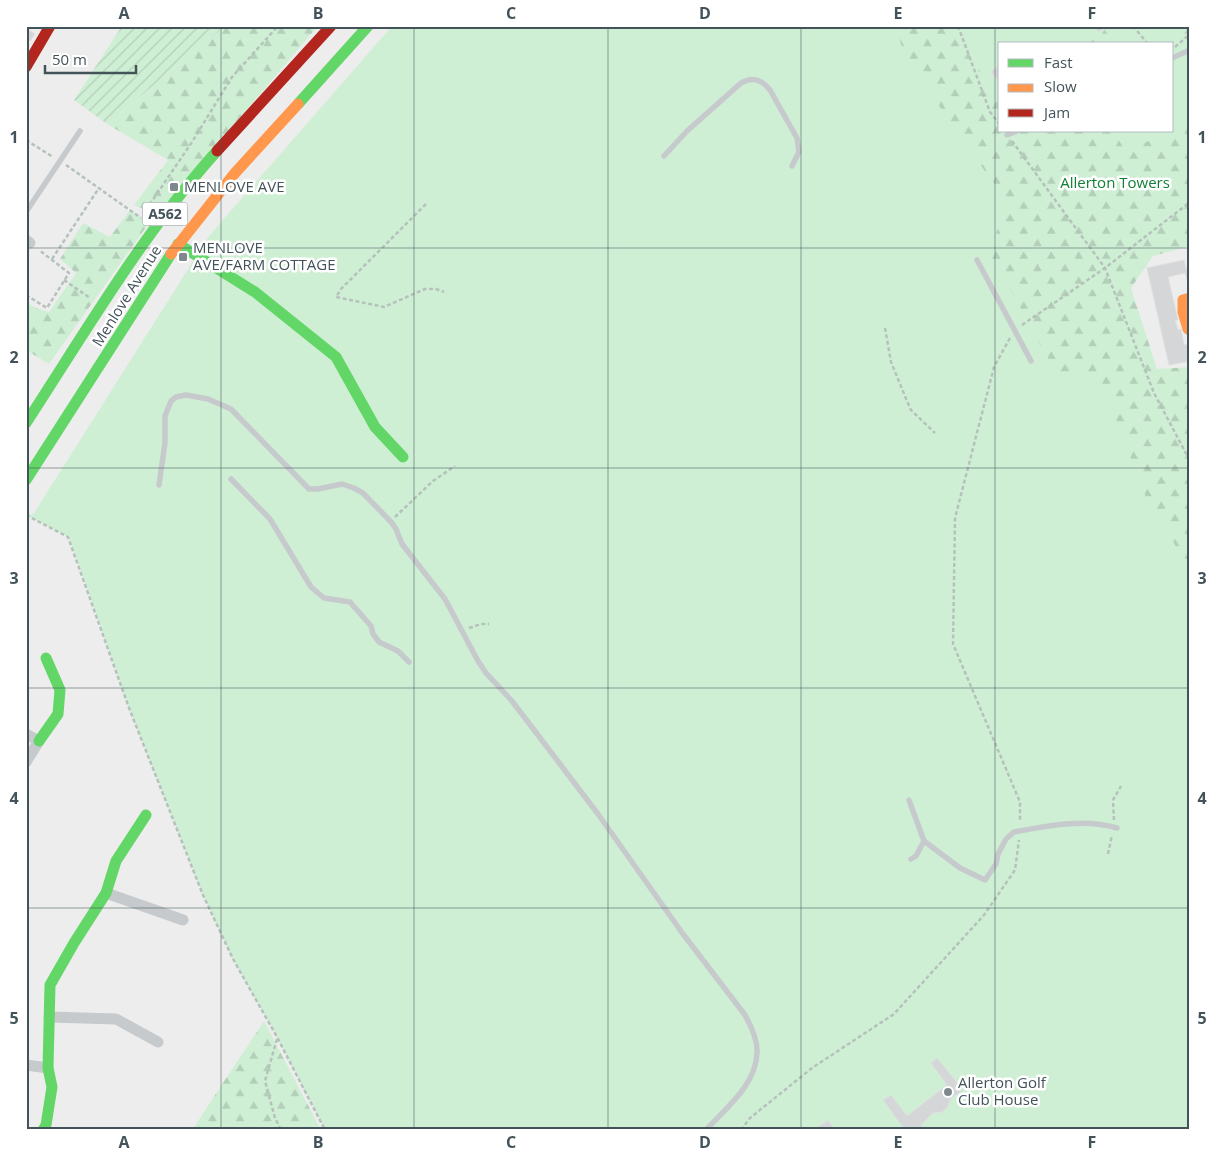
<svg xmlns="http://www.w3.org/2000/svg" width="1216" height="1156" viewBox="0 0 1216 1156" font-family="'Open Sans',sans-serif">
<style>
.green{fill:#cfefd5}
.forest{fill:url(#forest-firs)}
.garden{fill:url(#garden-furrows)}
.building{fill:#d5d6d7;stroke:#dfdfe0}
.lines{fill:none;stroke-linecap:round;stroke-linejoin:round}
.path{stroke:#b5c2bc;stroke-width:2.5;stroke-dasharray:4 2.5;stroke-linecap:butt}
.lane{stroke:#c7cacc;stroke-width:5.5}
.street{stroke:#c7cacc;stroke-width:11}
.fast{stroke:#63d668;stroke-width:11}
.slow{stroke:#ff974d;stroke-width:11}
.jam{stroke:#b3261e;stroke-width:11}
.grid{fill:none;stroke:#43535a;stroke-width:1;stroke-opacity:0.55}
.poi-dot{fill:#7f898d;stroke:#fff;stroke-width:2}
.labels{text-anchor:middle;stroke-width:5;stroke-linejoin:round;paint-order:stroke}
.shield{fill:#fff;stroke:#7b878c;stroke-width:1}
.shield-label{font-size:14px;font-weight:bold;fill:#43535a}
.park-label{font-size:15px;fill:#117f35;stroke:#fff}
.poi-label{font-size:15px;fill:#43535a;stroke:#fff;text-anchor:start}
.street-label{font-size:15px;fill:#43535a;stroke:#fff}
.neatline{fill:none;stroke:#43535a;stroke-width:2}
.grid-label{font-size:16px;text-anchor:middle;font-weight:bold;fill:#43535a}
</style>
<defs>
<pattern id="forest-firs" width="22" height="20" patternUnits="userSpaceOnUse" patternTransform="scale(1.25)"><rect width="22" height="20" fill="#cfefd5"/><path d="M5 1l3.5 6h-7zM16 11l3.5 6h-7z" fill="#b3cfb9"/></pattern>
<pattern id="garden-furrows" width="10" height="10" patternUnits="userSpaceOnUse" patternTransform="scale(1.25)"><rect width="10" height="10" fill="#cfefd5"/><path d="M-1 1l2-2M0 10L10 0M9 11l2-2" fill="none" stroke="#b3cfb9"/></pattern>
</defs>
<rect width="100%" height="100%" fill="#eeeded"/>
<g class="green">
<path d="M 392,26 L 1190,26 L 1190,190 L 1008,131 L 1172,131 L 1172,44 L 1000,44 L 1000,131 L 1190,461 L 1190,1130 L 325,1130 L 277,1037 L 233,959 L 203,895 L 129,708 L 69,537 L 28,516 L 34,513 L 209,236 Z"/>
<path d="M 26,302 L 36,308 L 26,322 Z"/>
</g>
<g class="forest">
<path d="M 225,26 L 318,26 L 157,215 L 134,205 L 168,160 L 107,124 Z"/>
<path d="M 896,26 L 958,26 L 972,61 L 1000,94 L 1000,131 L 1113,131 L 1125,150 L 1175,131 L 1190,116 L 1190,246 L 1153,256 L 1131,288 L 1157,369 L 1190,367 L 1190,570 L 1145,495 L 1099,375 L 1057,375 L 1001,272 L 988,258 L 1007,201 L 951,125 L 901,44 Z"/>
<path d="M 1166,26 L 1190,26 L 1190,44 Z"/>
<path d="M 1103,28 L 1116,44 L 1089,44 Z"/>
<path d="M 130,210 L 149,223 L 49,364 L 26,350 L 26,322 L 36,308 L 49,312 L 76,273 L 60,259 L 83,223 L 110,237 Z"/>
<path d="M 264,1021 L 321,1130 L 192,1130 Z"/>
</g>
<path class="garden" d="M 122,26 L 225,26 L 107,124 L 74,100 Z"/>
<g class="building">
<path d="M 1094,26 L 1102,26 L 1103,28 L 1099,32 Z"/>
<path d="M 26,28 L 35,34 L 30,41 L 26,38 Z"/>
<path d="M 1000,64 L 1000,83 L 991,72 Z"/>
<path d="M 1184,260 L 1186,269 L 1190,269 L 1190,289 L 1185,273 L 1168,277 L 1178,320 L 1175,320 L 1178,330 L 1181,329 L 1184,345 L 1190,344 L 1190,361 L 1169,365 L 1147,268 Z"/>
<path d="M 937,1058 L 963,1090 L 951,1098 L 947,1108 L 942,1112 L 933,1113 L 921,1125 L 922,1129 L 905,1130 L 883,1100 L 891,1095 L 907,1116 L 947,1085 L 931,1063 Z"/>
<path d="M 828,1120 L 835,1130 L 813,1130 Z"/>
</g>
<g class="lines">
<g class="path">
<path d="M 958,26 L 990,112 L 1000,125"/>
<path d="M 1133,26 L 1148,44"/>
<path d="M 1175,47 L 1190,34"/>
<path d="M 26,140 L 53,157"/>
<path d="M 1012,141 L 1105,268 L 1154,393 L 1190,461"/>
<path d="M 66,165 L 141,218"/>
<path d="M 426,204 L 341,289 L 336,297 L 384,307 L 425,289 L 436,289 L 444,292"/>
<path d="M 146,210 L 192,142 L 232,77 L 278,26"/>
<path d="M 52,259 L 99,188"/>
<path d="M 64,280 L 90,298"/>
<path d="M 26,295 L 47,308 L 69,273 L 39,250"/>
<path d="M 1022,325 L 1105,268 L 1190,202"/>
<path d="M 885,328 L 891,362 L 907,401 L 911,410 L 935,433"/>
<path d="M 1010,338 L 994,367 L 955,518 L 953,644 L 1020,802 L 1020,822"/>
<path d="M 26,515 L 68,537 L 129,708 L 203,895 L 233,959 L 277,1037 L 325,1130"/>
<path d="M 395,517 L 433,481 L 455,466"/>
<path d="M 469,628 L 481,624 L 489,624"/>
<path d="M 1114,820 L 1113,800 L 1121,786"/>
<path d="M 1108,854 L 1112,835"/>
<path d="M 277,1039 L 265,1081 L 275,1118 L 281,1130"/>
<path d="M 741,1130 L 750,1118 L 812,1068 L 894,1014 L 984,915 L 1015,870 L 1019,840"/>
</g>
<g class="lane">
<path d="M 1172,58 L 1190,50"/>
<path d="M 1007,135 L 1017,131"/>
<path d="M 664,156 L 687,131 L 741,83 C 753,76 762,80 770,90 L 797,138 L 799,152 L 792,166"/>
<path d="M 26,212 L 80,131"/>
<path d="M 977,260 L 1031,361"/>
<path d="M 231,479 L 270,519 L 311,587 L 324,598 L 350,602 L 371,626 L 373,634 L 379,642 L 398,651 L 409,662"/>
<path d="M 159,485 L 165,443 L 165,416 L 171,401 L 176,397 L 186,395 L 208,399 L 231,409 L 309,489 L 318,489 L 342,484 L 354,488 L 363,493 L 392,523 L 396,529 L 402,544 L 445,599 L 478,661 L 486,673 L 512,701 L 598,814 L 683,934 L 745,1015 C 751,1026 758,1040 757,1053 C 756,1085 726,1108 706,1130"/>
<path d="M 909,800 L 924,841 L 960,868 L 985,880 L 996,864 L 998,854 L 1006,839 L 1014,832 C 1047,826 1084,818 1117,828"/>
<path d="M 911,859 L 916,856 L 924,841"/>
</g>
<g class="street">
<path d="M 26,240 L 30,243"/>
<path d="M 26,734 L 39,741 L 26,762"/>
<path d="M 106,893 L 183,920"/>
<path d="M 49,1017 L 116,1019 L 158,1042"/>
<path d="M 26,1065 L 48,1068"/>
</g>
<g class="fast">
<path d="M 298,104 L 368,26"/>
<path d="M 178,244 L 255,292 L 336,357 L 375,427 L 403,457"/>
<path d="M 26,423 C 86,331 143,233 217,151"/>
<path d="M 26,480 L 171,254"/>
<path d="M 39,741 L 58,714 L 60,690 L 46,658"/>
<path d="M 43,1130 L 46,1125 L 52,1087 L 48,1068 L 50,985 L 74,943 L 106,893 L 116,861 L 146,815"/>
</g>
<g class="slow">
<path d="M 171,254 L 235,173 L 298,104"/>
<path d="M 1190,298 L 1183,300 L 1183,312 L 1188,329 L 1190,330"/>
</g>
<g class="jam">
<path d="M 26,67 L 50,26"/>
<path d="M 217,151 L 331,26"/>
</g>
</g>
<path class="grid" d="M 221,26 L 221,1130M 414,26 L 414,1130M 608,26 L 608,1130M 801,26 L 801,1130M 995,26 L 995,1130M 26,248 L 1190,248M 26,468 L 1190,468M 26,688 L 1190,688M 26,908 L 1190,908"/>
<g class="poi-dot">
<rect x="169" y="182" width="10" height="10" rx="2.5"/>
<rect x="178" y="252" width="10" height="10" rx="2.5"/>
<circle cx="948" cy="1092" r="5"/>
</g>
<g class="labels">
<rect class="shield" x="142.5" y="202.5" width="45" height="23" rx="4"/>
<g class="shield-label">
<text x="165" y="219">A562</text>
</g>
<g class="park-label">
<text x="1115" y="188">Allerton Towers</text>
</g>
<g class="poi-label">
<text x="184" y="192">MENLOVE AVE</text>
<text x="193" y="253">MENLOVE<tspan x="193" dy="17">AVE/FARM COTTAGE</tspan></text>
<text x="958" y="1088">Allerton Golf<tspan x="958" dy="17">Club House</tspan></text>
</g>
<g class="street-label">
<text transform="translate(127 296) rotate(-58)" y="5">Menlove Avenue</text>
</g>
</g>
<rect width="1216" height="1156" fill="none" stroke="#ffffff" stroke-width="55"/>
<rect x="998" y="42" width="175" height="90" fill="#ffffff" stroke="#b4babd"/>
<rect x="1008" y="59" width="25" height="8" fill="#63d668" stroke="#b4babd"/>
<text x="1044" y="68" font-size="15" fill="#43535a">Fast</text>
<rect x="1008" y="84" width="25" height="8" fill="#ff974d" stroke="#b4babd"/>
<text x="1044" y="92" font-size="15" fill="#43535a">Slow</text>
<rect x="1008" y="109" width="25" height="8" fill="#b3261e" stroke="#b4babd"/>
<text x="1044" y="118" font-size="15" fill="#43535a">Jam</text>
<path d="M45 65v8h91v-8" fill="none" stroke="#43535a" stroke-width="2.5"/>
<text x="52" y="65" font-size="15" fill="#43535a" stroke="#ffffff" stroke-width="4" paint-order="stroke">50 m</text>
<rect x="28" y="28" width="1160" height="1100" class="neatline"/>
<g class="grid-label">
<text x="124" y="19">A</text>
<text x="318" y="19">B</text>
<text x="511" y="19">C</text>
<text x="705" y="19">D</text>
<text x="898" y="19">E</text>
<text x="1092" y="19">F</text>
<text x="14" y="143">1</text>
<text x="1202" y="143">1</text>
<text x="14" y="363">2</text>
<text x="1202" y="363">2</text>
<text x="14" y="584">3</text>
<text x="1202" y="584">3</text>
<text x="14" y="804">4</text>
<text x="1202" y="804">4</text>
<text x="14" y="1024">5</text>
<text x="1202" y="1024">5</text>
<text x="124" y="1148">A</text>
<text x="318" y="1148">B</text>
<text x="511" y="1148">C</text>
<text x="705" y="1148">D</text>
<text x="898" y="1148">E</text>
<text x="1092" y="1148">F</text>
</g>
</svg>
